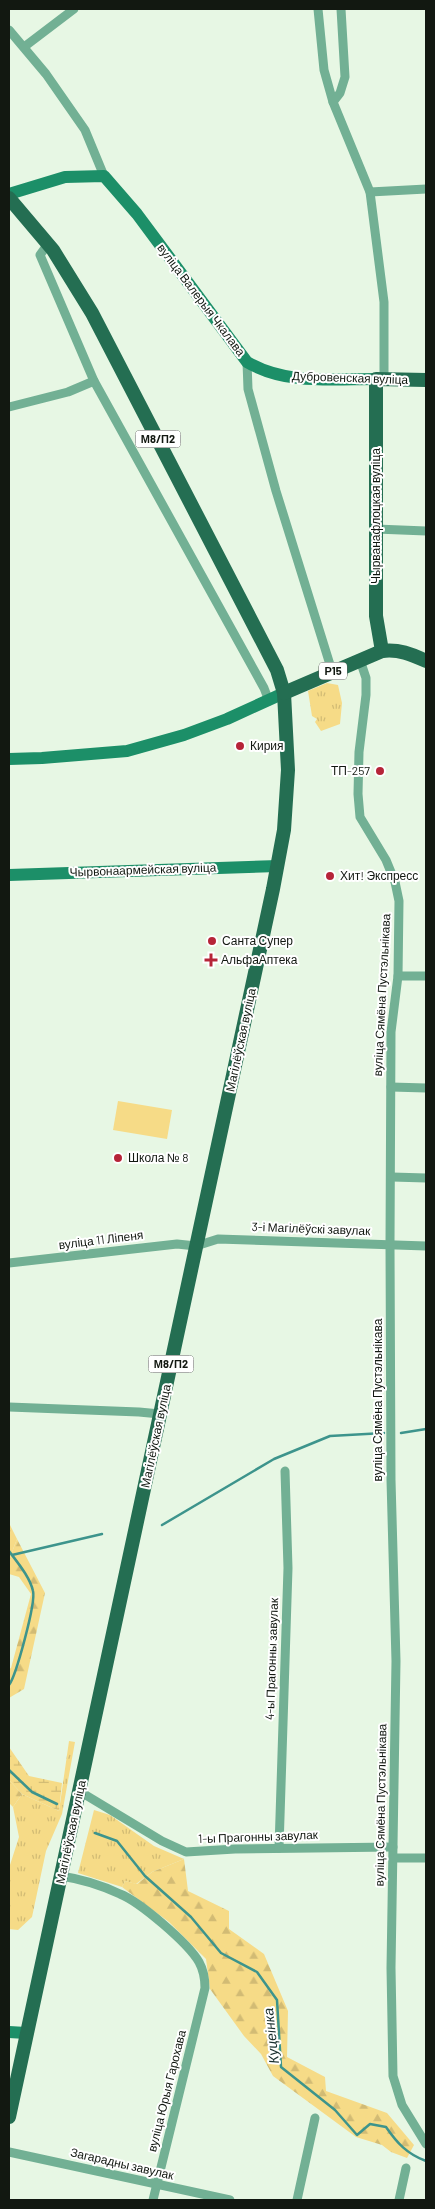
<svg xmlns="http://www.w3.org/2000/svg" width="435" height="2209" viewBox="0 0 435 2209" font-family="Barlow,sans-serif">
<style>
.grass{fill:url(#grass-tufts)}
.forest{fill:url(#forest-firs)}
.wetland{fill:url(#wetland-marsh)}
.pitch{fill:#f6db87}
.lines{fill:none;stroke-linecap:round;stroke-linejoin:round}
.stream{stroke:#3d948c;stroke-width:2.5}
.street{stroke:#72b094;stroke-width:9}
.secondary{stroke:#1c8f68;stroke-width:12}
.primary{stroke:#246e52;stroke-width:14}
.poi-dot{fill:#b62438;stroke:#fff;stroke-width:2}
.labels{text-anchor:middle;stroke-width:4;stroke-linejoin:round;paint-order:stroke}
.shield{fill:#fff;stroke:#595d58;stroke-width:1}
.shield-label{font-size:11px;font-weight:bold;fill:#121811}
.street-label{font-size:12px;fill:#121811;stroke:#fff}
.poi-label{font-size:12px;fill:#121811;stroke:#fff;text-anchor:start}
.water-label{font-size:14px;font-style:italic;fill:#1a2f2d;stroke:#fff}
</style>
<defs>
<pattern id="grass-tufts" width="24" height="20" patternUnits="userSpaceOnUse" patternTransform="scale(1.25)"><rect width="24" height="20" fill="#f6db87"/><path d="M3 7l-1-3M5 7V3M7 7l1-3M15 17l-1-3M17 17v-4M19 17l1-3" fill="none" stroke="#d2bb74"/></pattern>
<pattern id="forest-firs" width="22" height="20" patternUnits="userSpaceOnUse" patternTransform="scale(1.25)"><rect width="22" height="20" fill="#f6db87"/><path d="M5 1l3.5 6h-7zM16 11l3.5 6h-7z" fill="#d2bb74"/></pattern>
<pattern id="wetland-marsh" width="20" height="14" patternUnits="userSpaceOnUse" patternTransform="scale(1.25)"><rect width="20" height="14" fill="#f6db87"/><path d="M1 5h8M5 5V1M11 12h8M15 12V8" fill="none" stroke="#d2bb74"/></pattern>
</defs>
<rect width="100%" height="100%" fill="#e7f7e4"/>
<g class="grass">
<path d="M 327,683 L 338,685 L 342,703 L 340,724 L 321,731 L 315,722 L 317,719 L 312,716 L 308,691 Z"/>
<path d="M 9,1523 L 17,1539 L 9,1560 Z"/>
<path d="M 69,1741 L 75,1742 L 62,1814 L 46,1851 L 32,1917 L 18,1930 L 9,1929 L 9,1868 L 19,1837 L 13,1807 L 22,1794 L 59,1811 Z"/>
<path d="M 94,1810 L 110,1815 L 154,1846 L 184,1859 L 152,1872 L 136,1884 L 125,1881 L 122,1887 L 78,1873 Z"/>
</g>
<g class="forest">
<path d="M 17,1539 L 45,1593 L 24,1689 L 9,1698 L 9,1669 L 11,1668 L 31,1594 L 19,1577 L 9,1574 L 9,1560 Z"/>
<path d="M 9,1780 L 22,1794 L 13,1807 L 9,1803 Z"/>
<path d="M 184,1859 L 188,1891 L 229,1911 L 229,1929 L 264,1954 L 288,2011 L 287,2057 L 325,2077 L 326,2091 L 387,2113 L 414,2145 L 407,2158 L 391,2152 L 382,2145 L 356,2137 L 273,2076 L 261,2054 L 244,2036 L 210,1989 L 206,1959 L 169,1922 L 122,1887 L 125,1881 L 137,1884 L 152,1872 Z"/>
</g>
<path class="wetland" d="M 9,1747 L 29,1776 L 62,1783 L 59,1811 L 22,1794 L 9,1780 Z"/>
<path class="pitch" d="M 118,1101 L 172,1110 L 167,1139 L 113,1130 Z"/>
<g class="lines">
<g class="stream">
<path d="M 401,1433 L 426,1429"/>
<path d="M 162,1525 L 274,1459 L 330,1436 L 384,1433"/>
<path d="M 9,1551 C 17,1562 30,1577 33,1591 C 36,1603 16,1676 9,1685"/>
<path d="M 12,1555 L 102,1534"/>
<path d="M 9,1770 L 32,1792 L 57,1804"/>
<path d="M 95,1833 L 117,1841 L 145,1876 L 191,1917 L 221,1953 L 257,1972 L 277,2000 L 281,2067 L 335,2110 L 357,2135 L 370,2124 L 386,2127 C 397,2143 407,2154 426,2161"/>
</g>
<g class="street">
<path d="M 318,9 L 324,70 L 333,102 L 370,192 L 384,302 L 384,379"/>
<path d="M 9,30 L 46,74 L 85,130 L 104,176"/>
<path d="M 24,47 L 74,9"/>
<path d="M 333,102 L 340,93 L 345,77 L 341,9"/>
<path d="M 370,192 L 426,189"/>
<path d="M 48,244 L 40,255 L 94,381 L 264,688 L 269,701"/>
<path d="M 247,362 L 248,389 L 276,491 L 332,671"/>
<path d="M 9,407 L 68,392 L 94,381"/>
<path d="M 376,529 L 426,531"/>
<path d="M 360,660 L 366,678 L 366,695 L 359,752 L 358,794 L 360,817 L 386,860 L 395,882 L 399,901 L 398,976 L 391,1032 L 390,1244 L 391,1480 L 396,1661 L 391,1968 L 393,2076 L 402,2105 L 426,2144"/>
<path d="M 398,976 L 426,976"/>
<path d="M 391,1087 L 426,1088"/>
<path d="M 392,1177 L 426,1178"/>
<path d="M 9,1263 L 177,1244 L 196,1246 L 218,1239 L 426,1246"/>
<path d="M 9,1407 L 139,1412 L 160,1414"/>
<path d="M 79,1791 L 162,1841 L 186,1852 L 235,1849 L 393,1847"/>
<path d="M 279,1848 L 288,1568 L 285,1471"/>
<path d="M 394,1858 L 426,1858"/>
<path d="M 61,1876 C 81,1879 101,1885 120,1894 C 140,1902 188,1943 199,1962 C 204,1971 205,1979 205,1988 L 153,2200"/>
<path d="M 9,2152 L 230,2200"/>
<path d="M 297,2200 L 315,2118"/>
<path d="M 399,2200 L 406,2168"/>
</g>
<g class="secondary">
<path d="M 9,194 L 65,177 L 104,176 L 137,214 L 247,362 C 286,385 332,379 376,379"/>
<path d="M 9,759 L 42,758 L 127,751 L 184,735 L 227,719 L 284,693"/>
<path d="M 9,875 L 278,866"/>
<path d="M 9,2032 L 26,2033"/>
</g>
<g class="primary">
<path d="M 9,198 L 53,250 L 92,313 L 277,670 L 284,693 L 288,770 L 284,830 L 273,889 L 9,2117"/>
<path d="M 382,651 L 376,616 L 376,379 L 426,380"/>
<path d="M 284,693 L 382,651 C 399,649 411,654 426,661"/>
</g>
</g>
<g class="poi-dot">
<circle cx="240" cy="746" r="5"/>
<circle cx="380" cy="771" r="5"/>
<circle cx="330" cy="876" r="5"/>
<circle cx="212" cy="941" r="5"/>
<path d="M208.5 952.5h5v5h5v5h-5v5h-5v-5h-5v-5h5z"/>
<circle cx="118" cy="1158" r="5"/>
</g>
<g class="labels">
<g class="shield">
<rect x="135.5" y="430.5" width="45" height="17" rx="4"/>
<rect x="319" y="662.5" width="28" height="17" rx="4"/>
<rect x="148.5" y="1355.5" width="45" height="17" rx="4"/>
</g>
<g class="shield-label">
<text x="158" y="443">М8/П2</text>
<text x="333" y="675">Р15</text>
<text x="171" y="1368">М8/П2</text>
</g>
<g class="street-label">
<text transform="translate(201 300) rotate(53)" y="4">вуліца Валерыя Чкалава</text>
<text transform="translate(350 378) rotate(2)" y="4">Дубровенская вуліца</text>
<text transform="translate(376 516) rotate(-90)" y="4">Чырванафлоцкая вуліца</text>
<text transform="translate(143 870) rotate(-2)" y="4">Чырвонаармейская вуліца</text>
<text transform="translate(382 995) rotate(-87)" y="4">вуліца Сямёна Пустэльнікава</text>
<text transform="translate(241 1040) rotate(-78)" y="4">Магілёўская вуліца</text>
<text transform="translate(311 1229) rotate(2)" y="4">3-і Магілёўскі завулак</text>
<text transform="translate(101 1240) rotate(-7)" y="4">вуліца 11 Ліпеня</text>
<text transform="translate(378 1400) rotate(-90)" y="4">вуліца Сямёна Пустэльнікава</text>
<text transform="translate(156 1436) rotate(-78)" y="4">Магілёўская вуліца</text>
<text transform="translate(272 1659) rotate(-88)" y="4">4-ы Прагонны завулак</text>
<text transform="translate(381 1805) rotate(-89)" y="4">вуліца Сямёна Пустэльнікава</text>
<text transform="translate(71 1832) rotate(-78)" y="4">Магілёўская вуліца</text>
<text transform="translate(258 1837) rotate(-2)" y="4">1-ы Прагонны завулак</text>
<text transform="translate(167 2091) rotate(-76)" y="4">вуліца Юрыя Гарохава</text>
<text transform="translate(122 2164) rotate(13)" y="4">Загарадны завулак</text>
</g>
<g class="poi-label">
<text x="250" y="750">Кирия</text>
<text x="370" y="775" text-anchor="end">ТП-257</text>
<text x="340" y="880">Хит! Экспресс</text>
<text x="222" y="945">Санта Супер</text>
<text x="221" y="964">АльфаАптека</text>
<text x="128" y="1162">Школа № 8</text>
</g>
<g class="water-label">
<text transform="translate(271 2036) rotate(-96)" y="5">Куцеінка</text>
</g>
</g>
<rect width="435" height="2209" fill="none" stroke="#121811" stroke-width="20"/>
</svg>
